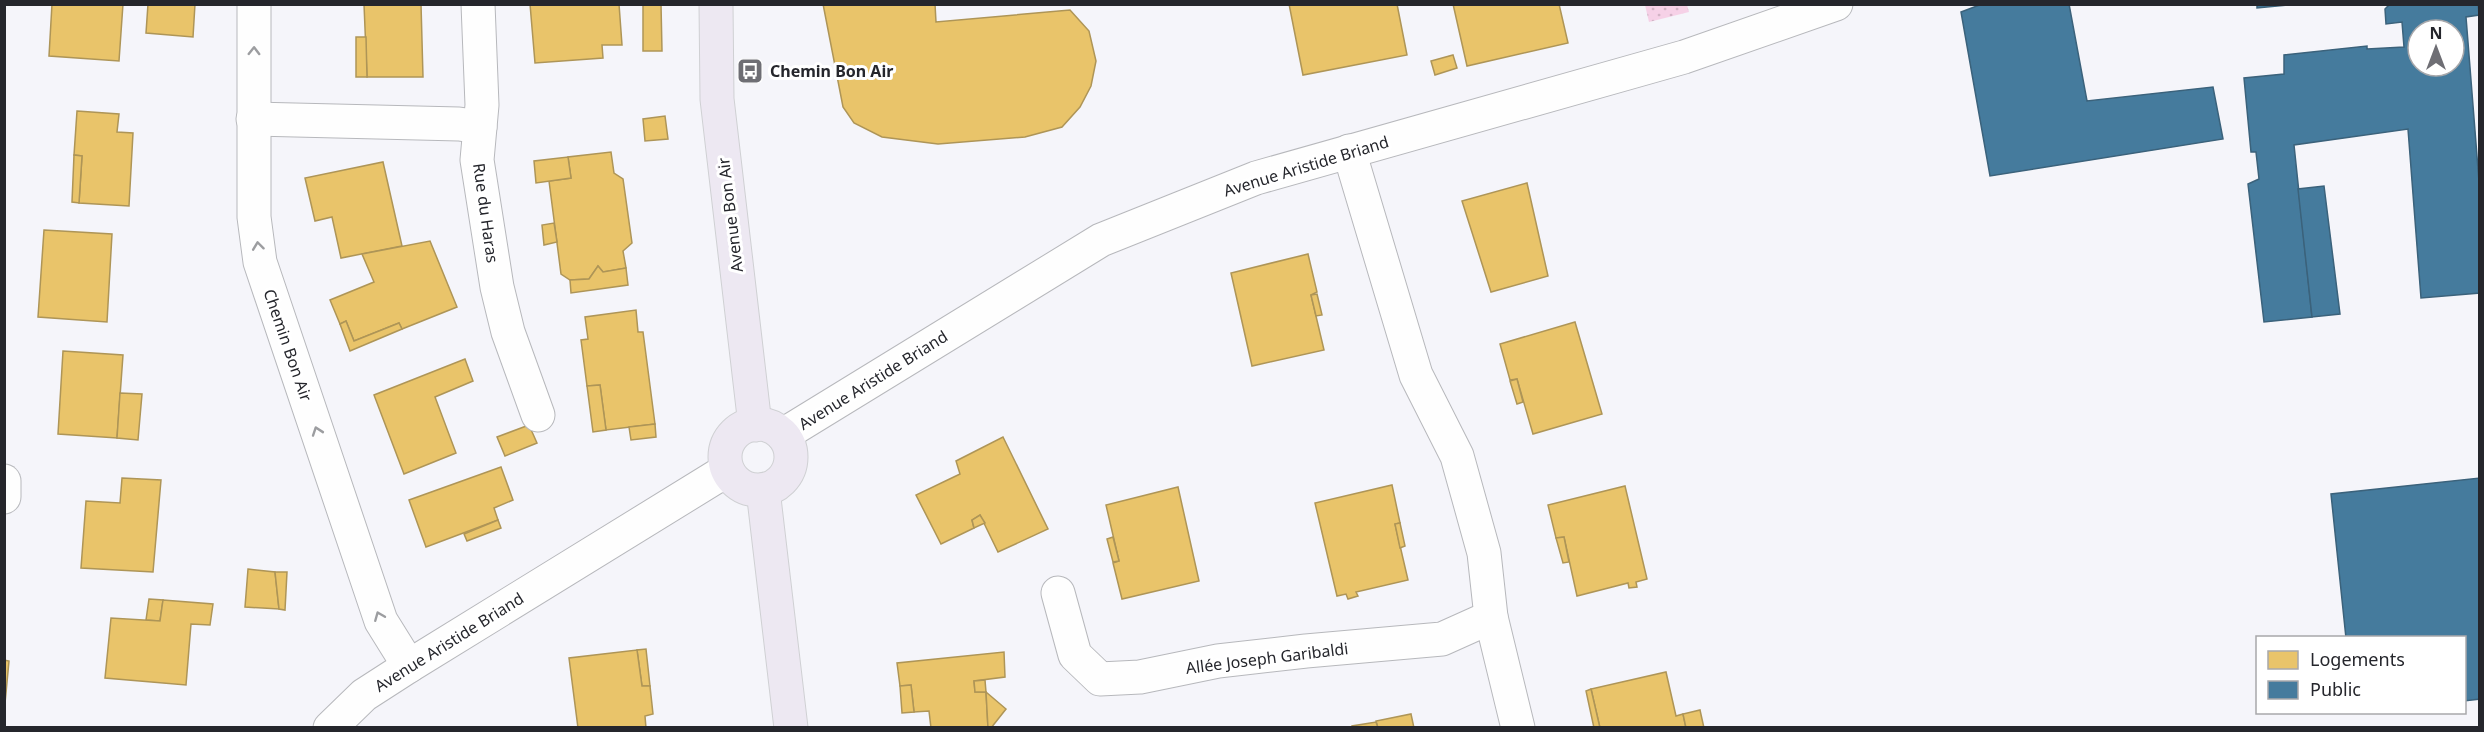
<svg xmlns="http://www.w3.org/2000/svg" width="2484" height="732" viewBox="0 0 2484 732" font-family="'Noto Sans',sans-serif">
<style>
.park{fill:url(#park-dots)}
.homes{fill:#e9c46a;stroke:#ae9557;stroke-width:1.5}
.public{fill:#457b9d;stroke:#3b627b;stroke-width:1.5;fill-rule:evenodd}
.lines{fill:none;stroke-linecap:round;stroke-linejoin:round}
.minor-casing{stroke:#b7b8bc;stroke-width:35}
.major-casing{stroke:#cfd0d3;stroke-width:35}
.minor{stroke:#fefefe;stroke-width:33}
.major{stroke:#ede8f2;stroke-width:33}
.oneway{stroke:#9c9da0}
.labels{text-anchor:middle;stroke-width:6;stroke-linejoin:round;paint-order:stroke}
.poi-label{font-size:16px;font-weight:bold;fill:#25262c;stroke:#fff;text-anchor:start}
.street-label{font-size:16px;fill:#25262c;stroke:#fff}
</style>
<defs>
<pattern id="park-dots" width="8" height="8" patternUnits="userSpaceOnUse" patternTransform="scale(1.5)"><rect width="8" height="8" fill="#f6d1e7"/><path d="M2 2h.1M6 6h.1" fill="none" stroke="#d3b3c6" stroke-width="1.8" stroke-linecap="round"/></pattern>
</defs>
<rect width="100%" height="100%" fill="#f5f5fa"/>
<path class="park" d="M 1645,5 L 1687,5 L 1689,12 L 1649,22 Z"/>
<g class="homes">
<path d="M 52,4 L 123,4 L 119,61 L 49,56 Z"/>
<path d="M 148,4 L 195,4 L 193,37 L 146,33 Z"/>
<path d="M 364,4 L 421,4 L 423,77 L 367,77 Z"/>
<path d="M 530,4 L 619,4 L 622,45 L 602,45 L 603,58 L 535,63 Z"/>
<path d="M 643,4 L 661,4 L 662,51 L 643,51 Z"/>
<path d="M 823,4 L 935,4 L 936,22 L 1070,10 L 1089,31 L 1096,61 L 1091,86 L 1080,107 L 1062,127 L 1025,137 L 938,144 L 882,137 L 854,123 L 843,107 Z"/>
<path d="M 1289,4 L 1397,4 L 1407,55 L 1303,75 Z"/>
<path d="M 1453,4 L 1559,4 L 1568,43 L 1467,66 Z"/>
<path d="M 356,37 L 366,37 L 367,77 L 356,77 Z"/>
<path d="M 1453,55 L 1457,68 L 1435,75 L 1431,61 Z"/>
<path d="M 77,111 L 119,114 L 117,132 L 133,133 L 129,206 L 79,203 L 82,156 L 74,155 Z"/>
<path d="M 665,116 L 668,139 L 645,141 L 643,119 Z"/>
<path d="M 611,152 L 614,173 L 623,179 L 632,243 L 623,251 L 626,268 L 603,272 L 598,266 L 589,279 L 570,280 L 561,274 L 549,181 L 571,178 L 568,157 Z"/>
<path d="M 74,155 L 82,156 L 79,203 L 72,202 Z"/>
<path d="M 568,157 L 571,178 L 536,183 L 534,161 Z"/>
<path d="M 383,162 L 402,246 L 341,258 L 332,217 L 315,221 L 305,178 Z"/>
<path d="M 1527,183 L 1548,276 L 1491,292 L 1462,201 Z"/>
<path d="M 554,223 L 557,242 L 544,245 L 542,225 Z"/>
<path d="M 44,230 L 112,234 L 107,322 L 38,317 Z"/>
<path d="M 430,241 L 457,307 L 402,329 L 399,323 L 354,341 L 346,321 L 340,324 L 330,300 L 374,282 L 362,254 Z"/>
<path d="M 1308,254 L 1317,292 L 1311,295 L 1324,350 L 1252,366 L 1231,273 Z"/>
<path d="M 598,266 L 603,272 L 626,268 L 628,285 L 571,293 L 570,280 L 589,279 Z"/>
<path d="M 1317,294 L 1322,315 L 1316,316 L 1311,295 Z"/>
<path d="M 636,310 L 638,332 L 643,332 L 655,424 L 606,430 L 600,385 L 587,386 L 581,340 L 588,339 L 585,317 Z"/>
<path d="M 346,321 L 354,341 L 399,323 L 402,329 L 350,351 L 340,324 Z"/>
<path d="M 1575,322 L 1602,414 L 1533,434 L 1517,379 L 1510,380 L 1500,344 Z"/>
<path d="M 63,351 L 123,355 L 117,438 L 58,434 Z"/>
<path d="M 465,359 L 473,381 L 435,397 L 456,453 L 404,474 L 374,395 Z"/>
<path d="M 1517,379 L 1523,402 L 1517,404 L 1510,381 Z"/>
<path d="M 600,385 L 606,430 L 593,432 L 587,386 Z"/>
<path d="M 120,393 L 142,394 L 138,440 L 117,438 Z"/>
<path d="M 655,424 L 656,437 L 631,440 L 629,427 Z"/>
<path d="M 529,425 L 537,443 L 505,456 L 497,437 Z"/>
<path d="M 1003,437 L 1048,529 L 998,552 L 980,515 L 972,520 L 974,528 L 941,544 L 916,495 L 960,474 L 956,461 Z"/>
<path d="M 501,467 L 513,500 L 494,508 L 498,520 L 426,547 L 409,500 Z"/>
<path d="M 122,478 L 161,480 L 153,572 L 81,568 L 86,501 L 120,503 Z"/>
<path d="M 1392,485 L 1400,523 L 1395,524 L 1408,580 L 1356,592 L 1358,596 L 1348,599 L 1346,594 L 1337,596 L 1315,503 Z"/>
<path d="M 1625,486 L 1647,579 L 1636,582 L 1637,587 L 1629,588 L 1628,583 L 1577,596 L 1564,537 L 1556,538 L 1548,505 Z"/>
<path d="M 1178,487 L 1199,581 L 1122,599 L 1113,563 L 1119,561 L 1106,505 Z"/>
<path d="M 980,515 L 985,523 L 974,528 L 972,520 Z"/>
<path d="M 498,520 L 501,528 L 467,541 L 464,534 Z"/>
<path d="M 1400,523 L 1405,546 L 1400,548 L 1395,524 Z"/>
<path d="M 1113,537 L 1119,561 L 1113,562 L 1107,539 Z"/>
<path d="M 1564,537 L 1569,562 L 1563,563 L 1556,538 Z"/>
<path d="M 248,569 L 275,572 L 279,609 L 245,607 Z"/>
<path d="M 275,572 L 287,572 L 285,610 L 279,609 Z"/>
<path d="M 149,599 L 163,600 L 160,621 L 146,620 Z"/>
<path d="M 163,600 L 213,604 L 210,625 L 191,624 L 186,685 L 105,678 L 111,618 L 160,621 Z"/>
<path d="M 646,649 L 650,686 L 642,686 L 637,650 Z"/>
<path d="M 637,650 L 642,686 L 650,686 L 653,714 L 645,716 L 646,728 L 578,728 L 569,658 Z"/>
<path d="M 1004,652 L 1005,677 L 974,681 L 975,692 L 986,692 L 988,728 L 931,728 L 929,711 L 914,712 L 911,685 L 900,686 L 897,663 Z"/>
<path d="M 4,660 L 9,661 L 4,714 Z"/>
<path d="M 1666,672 L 1676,716 L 1683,714 L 1686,728 L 1600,728 L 1591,689 Z"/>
<path d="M 985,680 L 986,692 L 975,692 L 974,681 Z"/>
<path d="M 911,685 L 914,712 L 902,713 L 900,686 Z"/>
<path d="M 1591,689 L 1600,728 L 1594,728 L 1586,691 Z"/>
<path d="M 986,692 L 1006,709 L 991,728 L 988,728 Z"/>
<path d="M 1700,710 L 1704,728 L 1686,728 L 1683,714 Z"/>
<path d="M 1411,714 L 1414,728 L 1378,728 L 1376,721 Z"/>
<path d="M 1376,722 L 1378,728 L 1352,728 L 1352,726 Z"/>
</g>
<g class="public">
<path d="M 1982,4 L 2069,4 L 2087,101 L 2213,87 L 2223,139 L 1990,176 L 1961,12 Z"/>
<path d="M 2257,4 L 2288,4 L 2288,5 L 2257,8 Z"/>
<path d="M 2390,4 L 2478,4 L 2479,15 L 2466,17 L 2480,194 L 2480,293 L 2421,298 L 2408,129 L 2294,145 L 2312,317 L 2264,322 L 2248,184 L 2259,179 L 2256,152 L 2251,152 L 2244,78 L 2284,74 L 2284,55 L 2367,46 L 2367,49 L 2404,47 L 2402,22 L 2386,24 L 2385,9 ZM 2418,30 L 2454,30 L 2454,66 L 2418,66 Z"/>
<path d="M 2324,186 L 2340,314 L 2312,317 L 2298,189 Z"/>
<path d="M 2480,478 L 2480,699 L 2464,701 L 2464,638 L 2346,638 L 2331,494 Z"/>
</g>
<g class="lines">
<g class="minor-casing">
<g id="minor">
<path d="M 254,4 L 254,217 L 260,262 L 381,621 L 409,666"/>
<path d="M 478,4 L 482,105 L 477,160 L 497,287 L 508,332 L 538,415"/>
<path d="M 253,119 L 459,124 L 480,127"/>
<path d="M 783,435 L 1101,240 L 1256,178 L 1684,57 L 1836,4"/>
<path d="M 4,481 L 4,497"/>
<path d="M 1058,593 L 1075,655 L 1100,679 L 1140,677 L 1218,661 L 1306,651 L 1442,639 L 1491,617 L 1484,553 L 1457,456 L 1416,375 L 1349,151"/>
<path d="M 1491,617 L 1518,728"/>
<path d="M 330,728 L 364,695 L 409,666 L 727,470"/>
</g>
</g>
<g class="major-casing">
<g id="major">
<path d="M 716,4 L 717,99 L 755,425"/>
<circle cx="758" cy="457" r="33"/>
<path d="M 763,490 L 791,728"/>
</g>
</g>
<use href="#minor" class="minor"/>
<use href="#major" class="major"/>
</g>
<defs><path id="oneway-chevron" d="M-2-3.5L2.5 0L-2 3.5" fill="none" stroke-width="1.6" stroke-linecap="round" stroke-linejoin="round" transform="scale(1.5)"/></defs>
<g class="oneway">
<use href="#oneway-chevron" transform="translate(254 51) rotate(-89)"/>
<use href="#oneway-chevron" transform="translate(258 246) rotate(-97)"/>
<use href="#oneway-chevron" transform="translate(317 431) rotate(-109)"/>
<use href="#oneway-chevron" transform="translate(379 616) rotate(-112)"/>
</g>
<defs>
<g id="bus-square" transform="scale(1.35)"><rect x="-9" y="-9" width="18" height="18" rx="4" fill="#6e6e74" stroke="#fff"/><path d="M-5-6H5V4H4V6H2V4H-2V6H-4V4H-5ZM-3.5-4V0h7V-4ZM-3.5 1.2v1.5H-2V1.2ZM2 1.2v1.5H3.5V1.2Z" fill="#fff"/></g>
</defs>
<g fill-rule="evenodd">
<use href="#bus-square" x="750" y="71"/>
</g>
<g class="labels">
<g class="poi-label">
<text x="770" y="77">Chemin Bon Air</text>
</g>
<g class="street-label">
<text transform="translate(1306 166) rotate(-17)" y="6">Avenue Aristide Briand</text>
<text transform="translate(486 213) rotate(82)" y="6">Rue du Haras</text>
<text transform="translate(730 215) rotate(-97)" y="6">Avenue Bon Air</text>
<text transform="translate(288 345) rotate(71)" y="6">Chemin Bon Air</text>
<text transform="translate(873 380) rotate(-32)" y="6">Avenue Aristide Briand</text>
<text transform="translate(449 642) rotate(-32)" y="6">Avenue Aristide Briand</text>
<text transform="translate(1267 658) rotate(-7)" y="6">Allée Joseph Garibaldi</text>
</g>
</g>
<rect width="2484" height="732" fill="none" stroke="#25262c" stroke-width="12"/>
<rect x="2256" y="636" width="210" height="78" fill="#ffffff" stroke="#a8a8ab" stroke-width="1.5"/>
<rect x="2268" y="651" width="30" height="18" fill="#e9c46a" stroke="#a8a8ab" stroke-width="1.5"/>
<text x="2310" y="666" font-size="18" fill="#25262c">Logements</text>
<rect x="2268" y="681" width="30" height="18" fill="#457b9d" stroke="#a8a8ab" stroke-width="1.5"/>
<text x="2310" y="696" font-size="18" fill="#25262c">Public</text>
<g transform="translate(2436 48)"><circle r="28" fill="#ffffff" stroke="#a8a8ab" stroke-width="1.5"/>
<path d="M0-4.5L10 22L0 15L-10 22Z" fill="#6e6e74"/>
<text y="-9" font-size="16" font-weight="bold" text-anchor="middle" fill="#25262c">N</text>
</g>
</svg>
